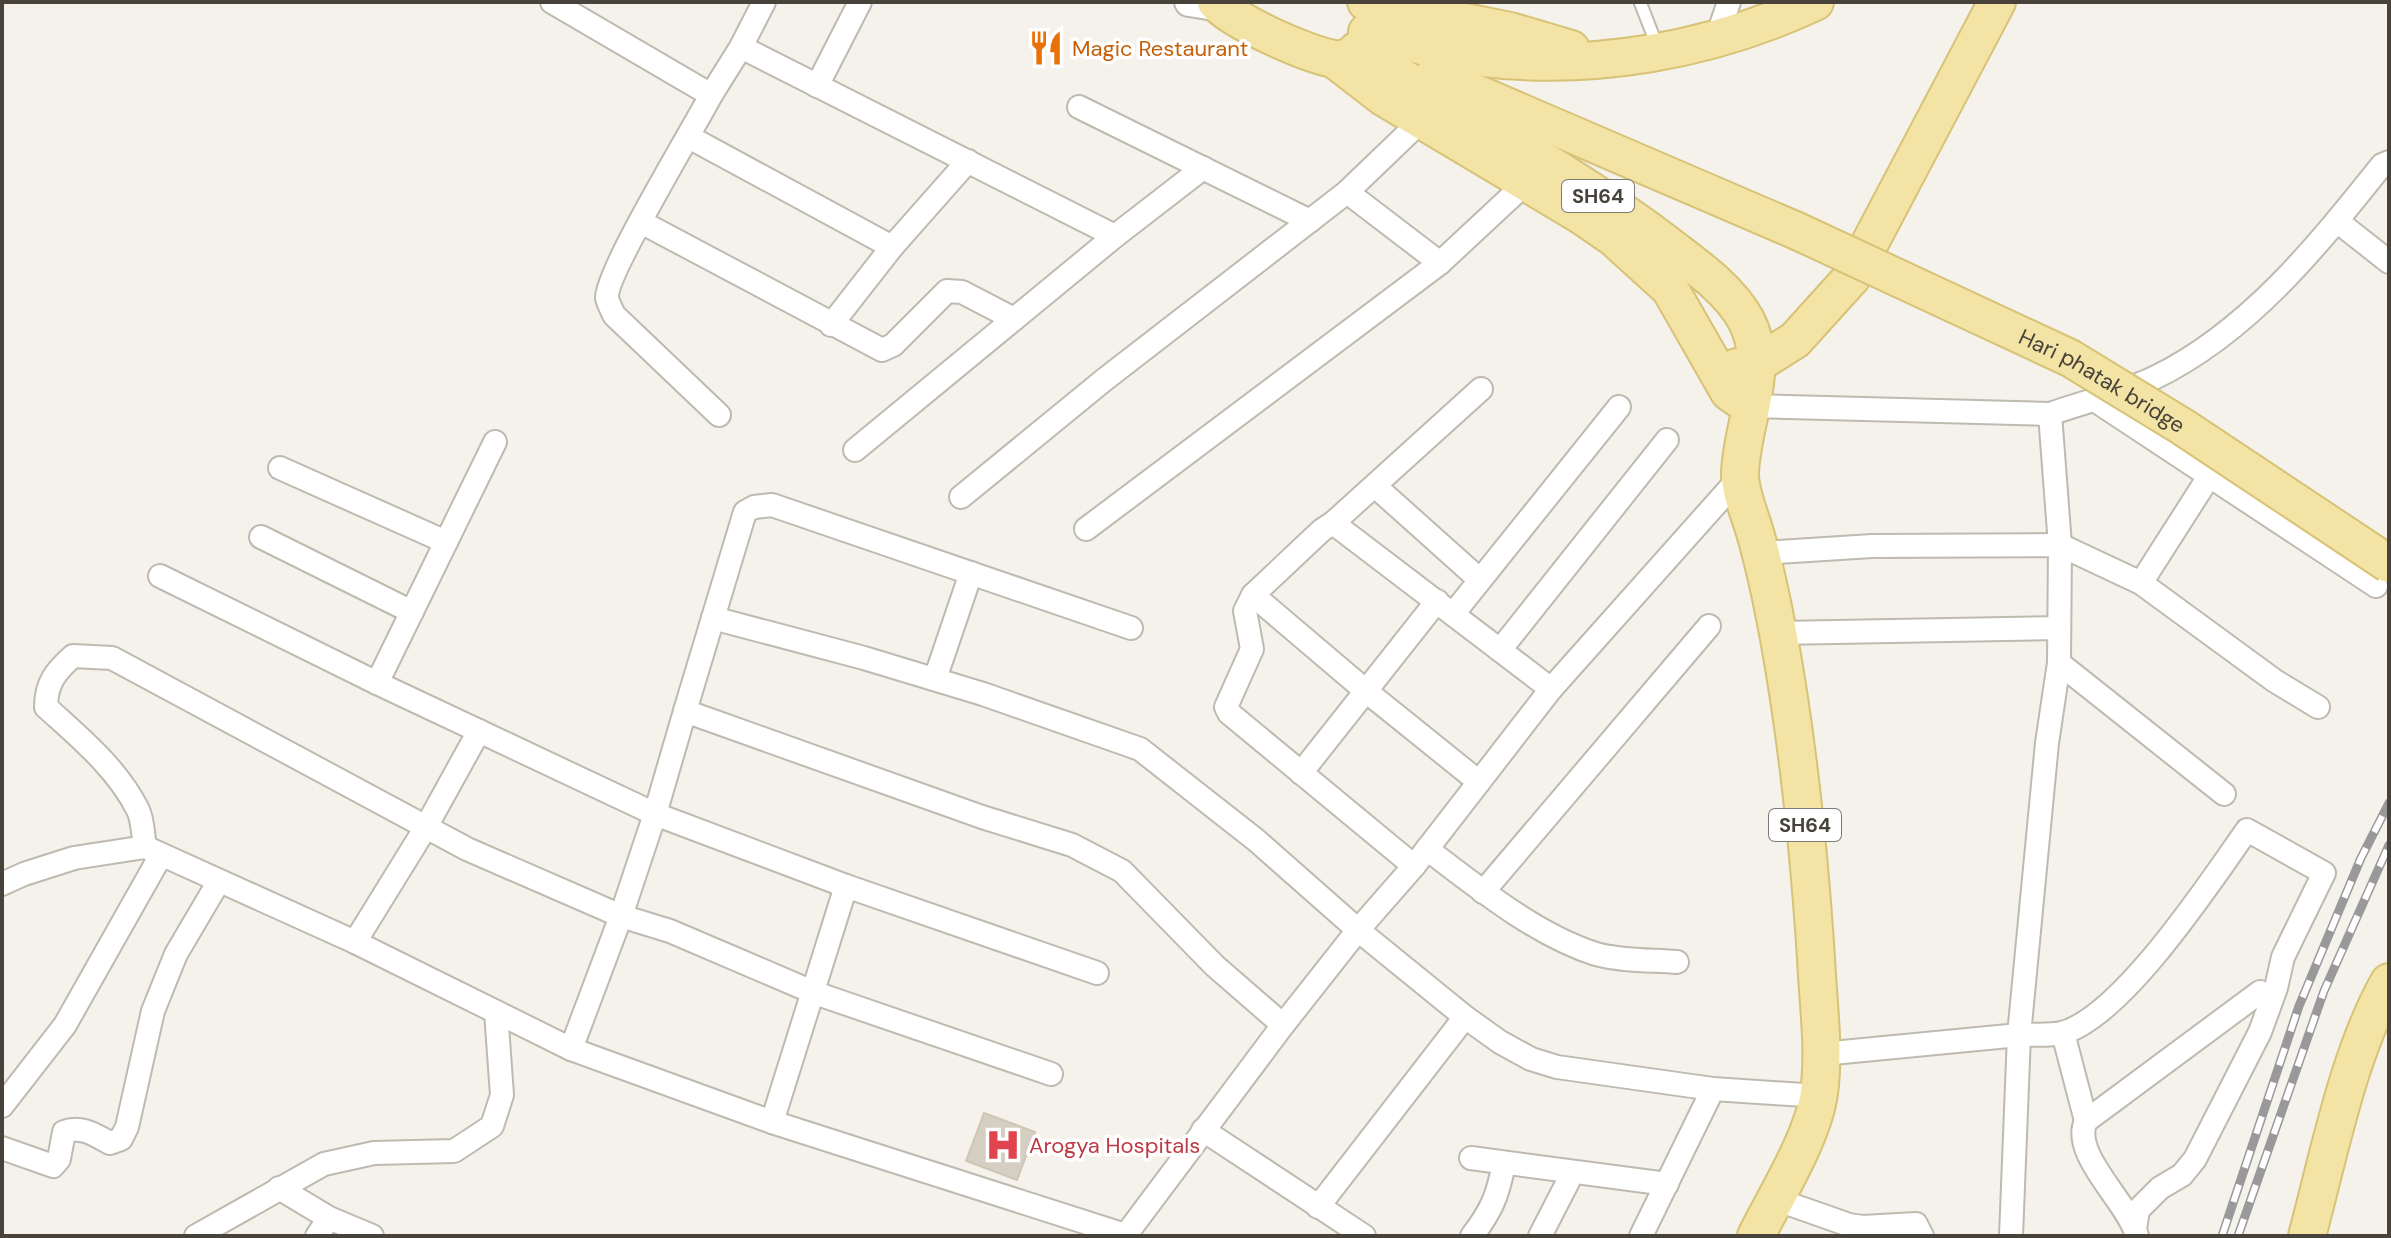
<svg xmlns="http://www.w3.org/2000/svg" width="2391" height="1238" viewBox="0 0 2391 1238" font-family="'DM Sans',sans-serif">
<style>
.building{fill:#d4cfc2;stroke:#cec7b6;stroke-width:2}
.lines{fill:none;stroke-linecap:round;stroke-linejoin:round}
.service-casing{stroke:#bebaaf;stroke-width:15}
.minor-casing{stroke:#bebaaf;stroke-width:26}
.tertiary-casing{stroke:#bebaaf;stroke-width:32}
.primary-casing{stroke:#d7c276;stroke-width:40}
.service{stroke:#fff;stroke-width:11}
.minor{stroke:#fff;stroke-width:22}
.tertiary{stroke:#fff;stroke-width:28}
.primary{stroke:#f3e3a5;stroke-width:36}
.rail-casing{stroke:#999;stroke-width:9}
.rail{stroke:#fff;stroke-width:6;stroke-dasharray:18;stroke-linecap:butt}
.primary-bridge-casing{stroke:#d7c276;stroke-width:40;stroke-linecap:butt}
.primary-bridge{stroke:#f3e3a5;stroke-width:36}
.labels{text-anchor:middle;stroke-width:7;stroke-linejoin:round;paint-order:stroke}
.shield{fill:#fff;stroke:#7e7b75;stroke-width:2}
.shield-label{font-size:20px;font-weight:bold;fill:#47433a}
.food-label{font-size:22px;fill:#c56008;stroke:#fff;text-anchor:start}
.street-label{font-size:22px;fill:#47433a;stroke:#fff}
.health-label{font-size:22px;fill:#be3a42;stroke:#fff;text-anchor:start}
</style>
<rect width="100%" height="100%" fill="#f4f2eb"/>
<path class="building" d="M 984,1113 L 1035,1132 L 1017,1180 L 966,1161 Z"/>
<g class="lines">
<g class="service-casing">
<path id="service" d="M 1640,2 L 1658,48"/>
</g>
<g class="minor-casing">
<g id="minor">
<path d="M 552,2 L 711,95 L 741,47 L 764,2"/>
<path d="M 1716,40 L 1729,2"/>
<path d="M 741,47 L 1115,236"/>
<path d="M 817,86 L 860,2"/>
<path d="M 711,95 C 695,126 605,274 607,298 C 608,303 612,310 614,315 L 719,415"/>
<path d="M 1079,107 L 1310,221"/>
<path d="M 689,137 L 892,247 L 831,325"/>
<path d="M 1347,192 L 1440,263"/>
<path d="M 2337,221 L 2389,262"/>
<path d="M 641,222 L 882,350 L 893,345 L 947,291 L 962,292 L 1014,319"/>
<path d="M 892,247 L 968,161"/>
<path d="M 2093,399 L 2376,586"/>
<path d="M 1749,406 L 2050,414 L 2060,545 L 2059,663 L 2047,743 L 2019,1035 C 2032,1034 2049,1036 2062,1033 C 2122,1017 2211,881 2247,830 L 2324,873 L 2283,957 L 2276,988 L 2260,1032 L 2195,1159 L 2182,1175 L 2160,1188 L 2138,1210 L 2135,1229"/>
<path d="M 2050,414 C 2084,402 2122,393 2154,378 C 2249,332 2318,245 2382,165 L 2389,162"/>
<path d="M 855,450 L 1115,236 L 1203,168"/>
<path d="M 280,468 L 446,542"/>
<path d="M 1375,486 L 1480,580"/>
<path d="M 961,497 L 1104,380 L 1347,192 L 1422,120"/>
<path d="M 1333,523 L 1481,389"/>
<path d="M 1086,529 L 1440,263 L 1527,182"/>
<path d="M 261,537 L 412,612"/>
<path d="M 1761,553 L 1872,546 L 2060,545 L 2141,583 L 2275,681 L 2318,707"/>
<path d="M 160,576 L 377,683 L 655,814 L 846,886 L 1097,973"/>
<path d="M 2141,583 L 2210,475"/>
<path d="M 1253,595 L 1366,691 L 1479,782"/>
<path d="M 1453,614 L 1619,407"/>
<path d="M 713,618 L 745,512 L 754,507 L 772,505 L 1131,628"/>
<path d="M 1778,633 L 2059,628"/>
<path d="M 1500,650 L 1667,440"/>
<path d="M 2059,663 L 2224,794"/>
<path d="M 935,679 L 971,573"/>
<path d="M 377,683 L 495,442"/>
<path d="M 1301,773 L 1437,601"/>
<path d="M 145,847 C 143,836 143,820 138,810 C 117,768 80,738 46,707 C 46,683 56,671 73,656 L 112,658 L 467,849 L 621,916 L 670,931 L 815,993 L 1051,1074"/>
<path d="M 1427,849 C 1477,887 1536,935 1596,954 C 1621,961 1651,960 1677,962"/>
<path d="M 1414,866 L 1229,713 L 1226,707 L 1252,649 L 1245,611 L 1253,595 L 1322,530 L 1333,523 L 1551,689"/>
<path d="M 2,884 L 24,874 L 74,858 L 145,847 L 355,942 L 571,1049 L 772,1122 L 1128,1236"/>
<path d="M 1483,892 L 1709,626"/>
<path d="M 355,942 L 426,827 L 479,731"/>
<path d="M 1283,1025 L 1215,966 L 1122,871 L 1072,845 L 982,817 L 685,711 L 713,618 L 864,658 L 983,694 L 1140,749 L 1256,840 L 1358,930 L 1465,1017 L 1500,1042 L 1531,1059 L 1557,1067 L 1713,1089 L 1819,1096"/>
<path d="M 2063,1033 L 2086,1121"/>
<path d="M 571,1049 L 621,916 L 655,814 L 685,711"/>
<path d="M 1822,1054 L 2019,1035 L 2011,1236"/>
<path d="M 2,1106 L 65,1025 L 161,855"/>
<path d="M 772,1122 L 846,886"/>
<path d="M 1203,1130 L 1364,1236"/>
<path d="M 2,1148 L 53,1166 L 59,1159 L 64,1132 C 81,1125 95,1135 110,1143 L 121,1139 L 127,1127 L 153,1011 L 176,954 L 219,881"/>
<path d="M 1471,1158 L 1667,1184"/>
<path d="M 279,1188 L 329,1218 L 372,1236"/>
<path d="M 1775,1199 L 1849,1225 L 1863,1227 L 1916,1224 L 1922,1236"/>
<path d="M 1318,1207 L 1465,1017"/>
<path d="M 196,1236 L 324,1164 L 374,1153 L 454,1151 L 492,1126 L 502,1095 L 496,1012"/>
<path d="M 317,1236 L 329,1218"/>
<path d="M 1125,1236 L 1283,1025 L 1358,930 L 1414,866 L 1551,689 L 1740,477"/>
<path d="M 1472,1236 C 1492,1210 1498,1195 1504,1163"/>
<path d="M 1540,1236 L 1573,1172"/>
<path d="M 1641,1236 L 1713,1089"/>
<path d="M 2137,1236 C 2129,1203 2070,1154 2086,1121 L 2260,992"/>
</g>
</g>
<g class="tertiary-casing">
<path id="tertiary" d="M 1189,2 L 1221,7"/>
</g>
<g class="primary-casing">
<g id="primary">
<path d="M 1216,2 C 1232,21 1310,56 1335,59 C 1343,60 1352,56 1357,50"/>
<path d="M 1366,2 L 1510,31 L 1571,49"/>
<path d="M 1367,32 C 1402,40 1438,52 1474,57 C 1591,72 1710,51 1815,2"/>
<path d="M 1357,51 C 1464,115 1577,174 1676,251 C 1701,270 1731,292 1746,320 C 1772,369 1741,424 1740,474 C 1740,494 1751,517 1756,536 C 1765,568 1772,601 1778,633 C 1798,741 1809,850 1816,958 C 1818,1003 1825,1049 1819,1093 C 1813,1137 1776,1196 1756,1236"/>
<path d="M 1335,60 L 1383,97 L 1579,214 L 1614,238 L 1670,289 L 1729,392 L 1749,406"/>
<path d="M 1434,75 L 1797,231"/>
<path d="M 1737,367 L 1757,364 L 1795,340 L 1852,277 L 1997,2"/>
<path d="M 2307,1236 C 2329,1155 2348,1054 2389,982"/>
</g>
</g>
<use href="#service" class="service"/>
<use href="#minor" class="minor"/>
<use href="#tertiary" class="tertiary"/>
<use href="#primary" class="primary"/>
<g class="rail-casing">
<g id="rail">
<path d="M 2222,1236 L 2299,1006 L 2361,858 L 2389,803"/>
<path d="M 2238,1236 L 2324,991 L 2389,845"/>
</g>
</g>
<use href="#rail" class="rail"/>
<g class="primary-bridge-casing">
<g id="primary-bridge">
<path id="s1" d="M 1797,231 L 2070,358 L 2183,427 L 2389,564"/>
</g>
</g>
<use href="#primary-bridge" class="primary-bridge"/>
</g>
<defs>
<g id="restaurant-bare" transform="scale(2.76)"><path d="M-5-6h1v4h1v-4h1v4h1v-4h1v5L-1.5 .5V6h-2V.5L-5-1ZM5-6V6H3V1.5H1.5Q1.5-4 5-6Z" fill="#e8710a" stroke="#fff" stroke-width="2.5" paint-order="stroke"/></g>
<g id="hospital-bare" transform="scale(2.76)"><path d="M-5-5h3v3.5h4V-5h3V5h-3V1.5h-4V5h-3Z" fill="#e0444e" stroke="#fff" stroke-width="2.5" paint-order="stroke"/></g>
</defs>
<g fill-rule="evenodd">
<use href="#restaurant-bare" x="1046" y="48"/>
<use href="#hospital-bare" x="1003" y="1145"/>
</g>
<g class="labels">
<g class="shield">
<rect x="1562" y="180" width="72" height="32" rx="6"/>
<rect x="1769" y="809" width="72" height="32" rx="6"/>
</g>
<g class="shield-label">
<text x="1598" y="203">SH64</text>
<text x="1805" y="832">SH64</text>
</g>
<g class="food-label">
<text x="1072" y="56">Magic Restaurant</text>
</g>
<g class="street-label">
<text dy="8" stroke="none"><textPath href="#s1" startOffset="340">Hari phatak bridge</textPath></text>
</g>
<g class="health-label">
<text x="1029" y="1153">Arogya Hospitals</text>
</g>
</g>
<rect width="2391" height="1238" fill="none" stroke="#47433a" stroke-width="8"/>
</svg>
